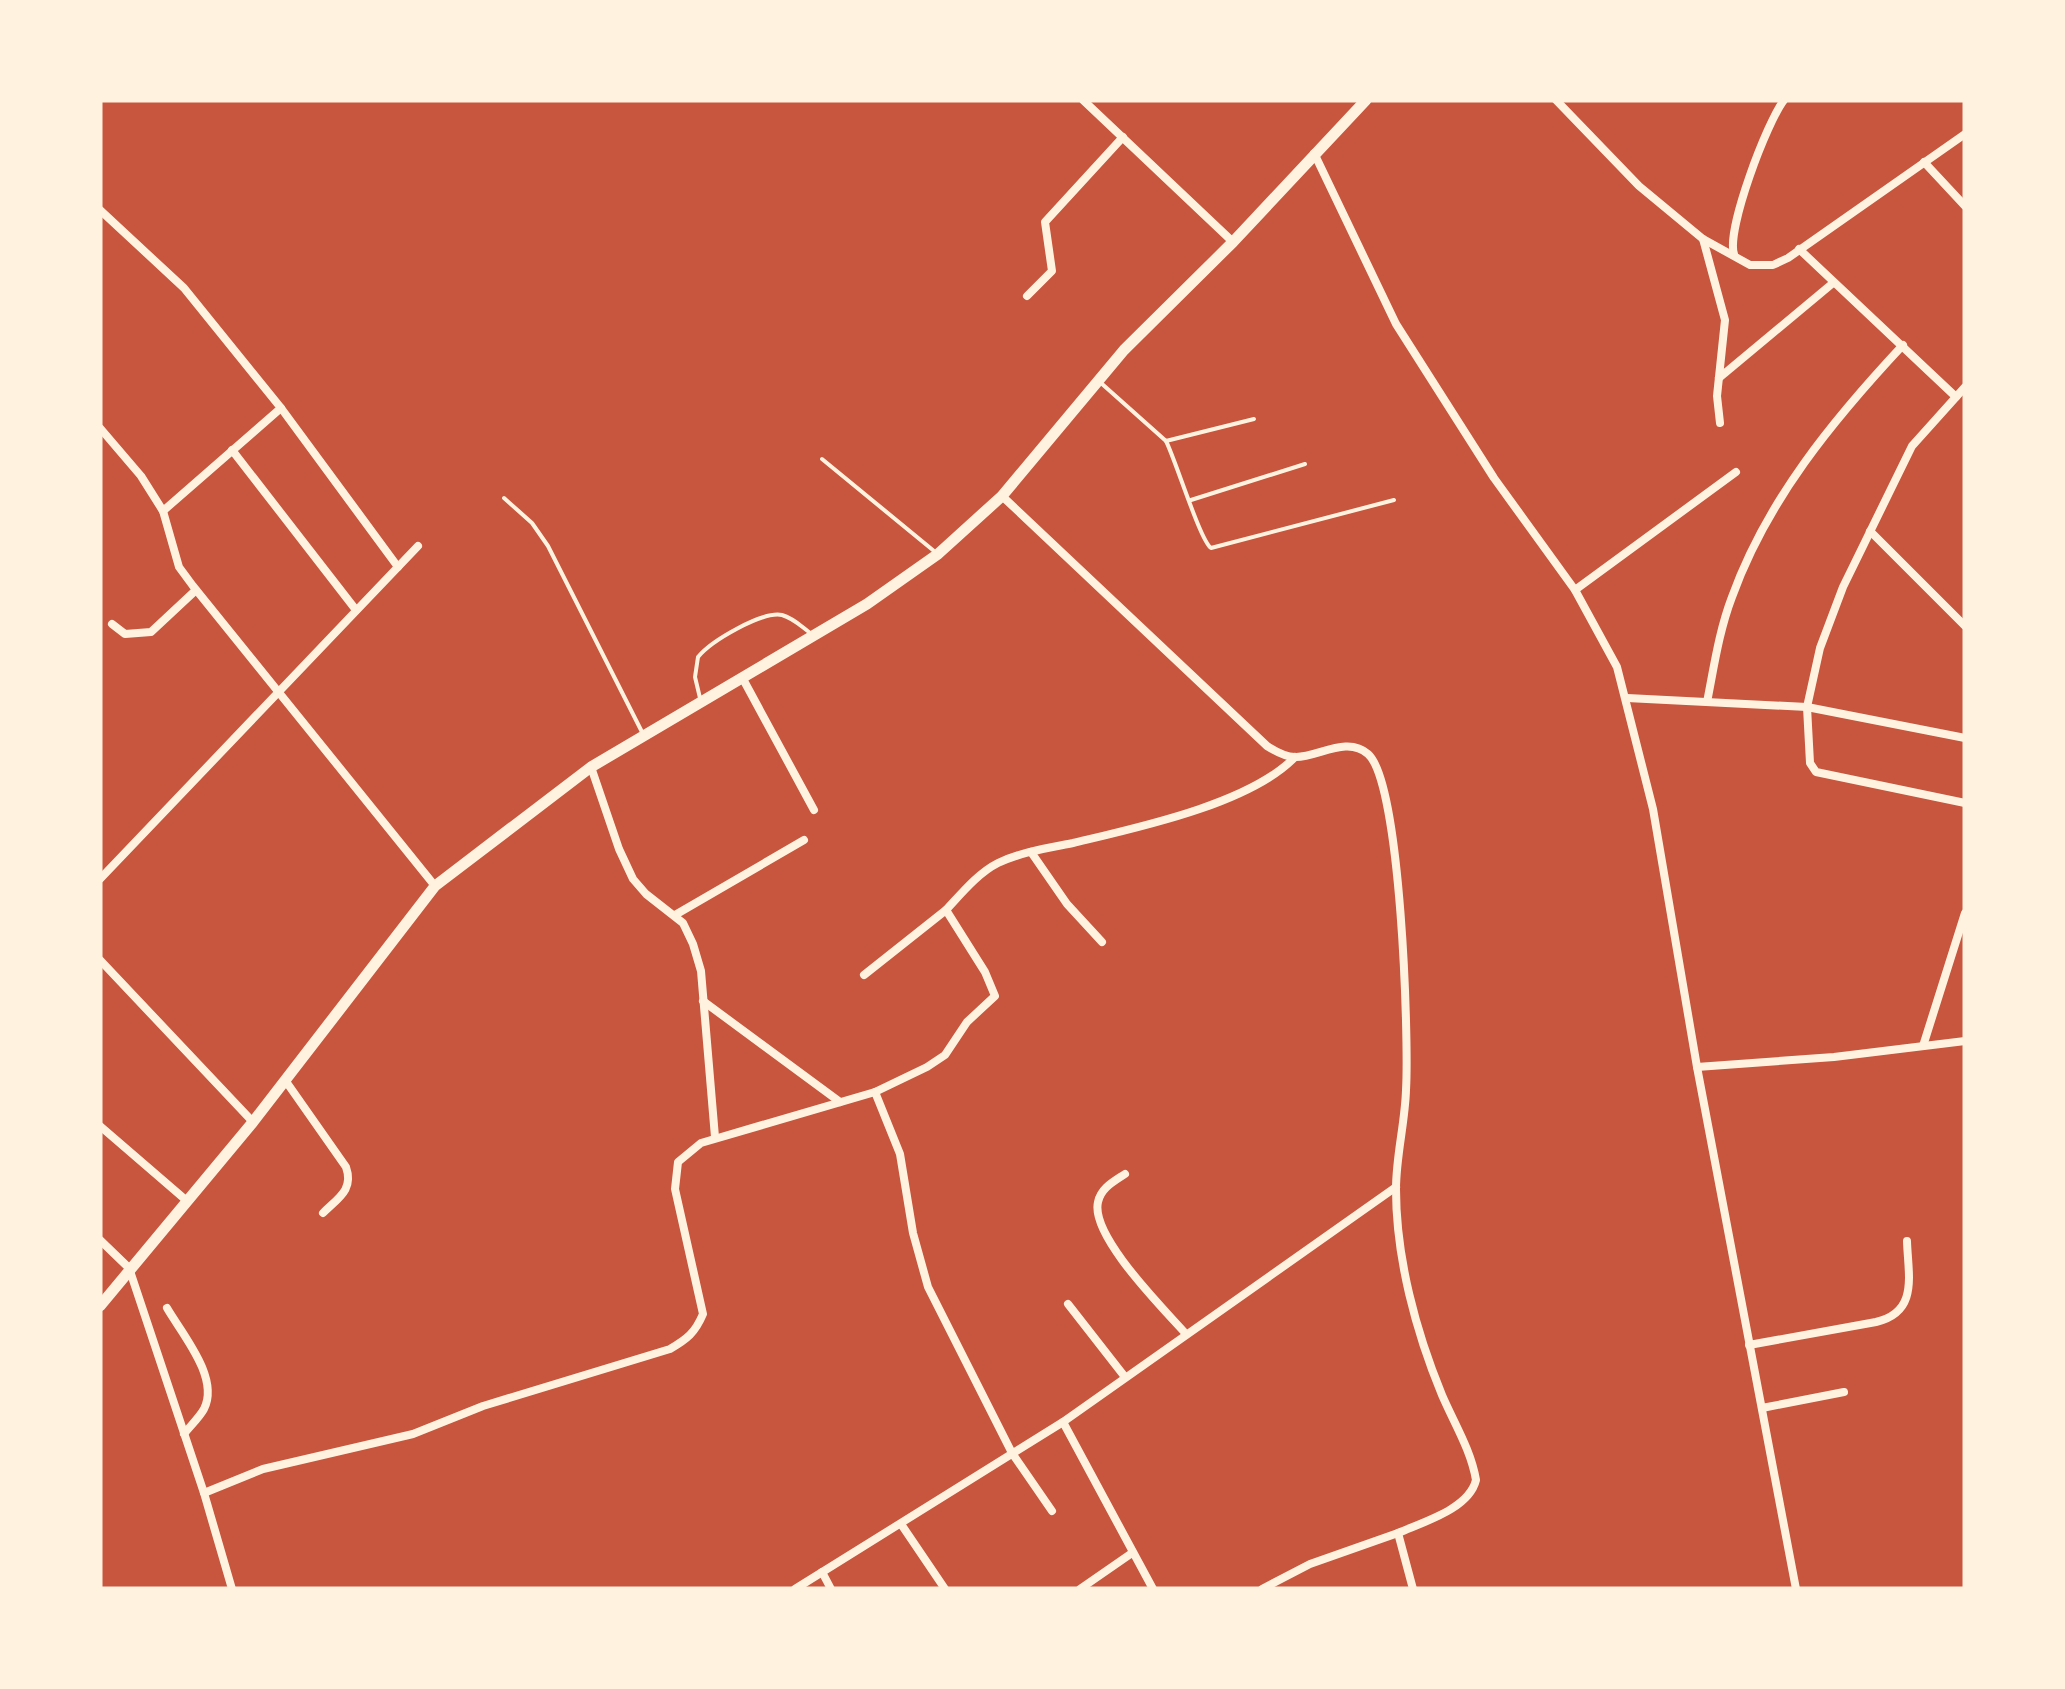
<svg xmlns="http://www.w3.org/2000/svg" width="2065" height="1689" viewBox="0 0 2065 1689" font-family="Literata,serif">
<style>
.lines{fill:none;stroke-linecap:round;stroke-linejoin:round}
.service{stroke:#fff3e0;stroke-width:4}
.minor{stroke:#fff3e0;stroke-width:8}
.secondary{stroke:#fff3e0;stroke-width:11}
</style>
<rect width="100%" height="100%" fill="#c8553d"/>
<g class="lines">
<g class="service">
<path d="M 1101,383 L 1166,441 L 1254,419"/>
<path d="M 1166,441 C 1176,461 1200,540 1211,548 L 1394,500"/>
<path d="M 822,459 L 934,551"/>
<path d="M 504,498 L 532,523 L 548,546 L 642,732"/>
<path d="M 1191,500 L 1305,464"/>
<path d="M 700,698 L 695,677 L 698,657 C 711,641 762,611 782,615 C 793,618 801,626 809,632"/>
</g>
<g class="minor">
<path d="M 1083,100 L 1233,242"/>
<path d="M 1556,100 L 1639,186 L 1703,239 L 1750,265 L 1773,265 L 1788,258 L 1965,134"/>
<path d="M 1314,153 L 1396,324 L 1494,478 L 1575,590 L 1617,667 L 1653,809 L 1697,1067 L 1796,1589"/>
<path d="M 1924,162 L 1965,206"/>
<path d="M 100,210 L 184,288 L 281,408 L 163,511"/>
<path d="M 1703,239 L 1725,320 L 1717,396 L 1720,423"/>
<path d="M 1799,249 L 1956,397"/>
<path d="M 1734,254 C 1726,230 1767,122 1784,100"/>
<path d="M 1027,296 L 1052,271 L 1045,222 L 1123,137"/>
<path d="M 1719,378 L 1833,283"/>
<path d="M 1965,387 L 1912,446 L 1843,587 L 1820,648 L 1807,707 L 1810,763 L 1816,772 L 1965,803"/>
<path d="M 281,408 L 398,567"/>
<path d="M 100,428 L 141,476 L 163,511 L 179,567 L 193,586 L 435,886"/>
<path d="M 232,450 L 356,610"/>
<path d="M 1002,496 L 1267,746 C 1275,751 1285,757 1295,757 C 1317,758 1347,735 1368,754 C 1401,783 1409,1038 1406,1090 C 1405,1123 1396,1156 1396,1189 C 1396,1258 1416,1332 1442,1395 C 1454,1423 1471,1450 1476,1480 C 1469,1509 1423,1522 1398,1533 L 1413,1589"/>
<path d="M 1870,531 L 1965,626"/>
<path d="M 1575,590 L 1736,472"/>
<path d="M 112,624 L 125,634 L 151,632 L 196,590"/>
<path d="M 743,679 L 814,810"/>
<path d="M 1627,698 L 1807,707 L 1965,738"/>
<path d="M 1707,702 C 1714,667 1719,631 1732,597 C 1767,500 1833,420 1903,345"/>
<path d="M 591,767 L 619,849 L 633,879 L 646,894 L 683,923 L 693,944 L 701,971 L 715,1137"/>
<path d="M 1031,852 L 1067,904 L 1102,942"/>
<path d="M 100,879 L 418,546"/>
<path d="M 675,915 L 804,840"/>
<path d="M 100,960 L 253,1122"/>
<path d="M 864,975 L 946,910"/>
<path d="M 703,1001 L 840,1102"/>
<path d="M 1923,1046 L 1965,913"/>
<path d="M 1697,1067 L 1834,1057 L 1965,1041"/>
<path d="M 285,1080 L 346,1167 C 354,1190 338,1198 323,1213"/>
<path d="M 875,1092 L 900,1154 L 913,1233 L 928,1287 L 1012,1453 L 1052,1511"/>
<path d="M 100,1126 L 187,1201"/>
<path d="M 1125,1174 C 1113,1182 1101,1188 1098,1202 C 1090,1236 1164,1309 1186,1334"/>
<path d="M 100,1240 L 129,1268 L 204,1493 L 232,1589"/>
<path d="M 1068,1304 L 1125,1377"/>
<path d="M 167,1308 C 182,1334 220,1378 204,1409 C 199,1418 190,1426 184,1434"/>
<path d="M 1749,1345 L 1876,1322 C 1919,1312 1908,1275 1907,1241"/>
<path d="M 1762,1408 L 1844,1392"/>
<path d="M 1063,1422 L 1153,1589"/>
<path d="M 204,1493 L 263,1469 L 413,1434 L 483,1406 L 670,1349 C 687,1339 695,1333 703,1314 L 675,1189 L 678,1162 L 701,1143 L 875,1092 L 927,1067 L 945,1055 L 967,1022 L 995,996 L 985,972 L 946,910 C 961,894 978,873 998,863 C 1021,852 1048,848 1073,843 C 1136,828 1250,804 1295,757"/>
<path d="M 901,1524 L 945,1589"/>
<path d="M 822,1572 L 831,1589"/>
<path d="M 795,1589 L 1063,1422 L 1396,1187"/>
<path d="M 1080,1589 L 1132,1553"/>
<path d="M 1262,1589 L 1310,1564 L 1398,1533"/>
</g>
<path class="secondary" d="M 100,1306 L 253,1122 L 435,886 L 591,767 L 867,604 L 938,554 L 1002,496 L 1124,350 L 1233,242 L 1366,100"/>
</g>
<rect width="2065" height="1689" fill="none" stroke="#fff3e0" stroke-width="205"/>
</svg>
